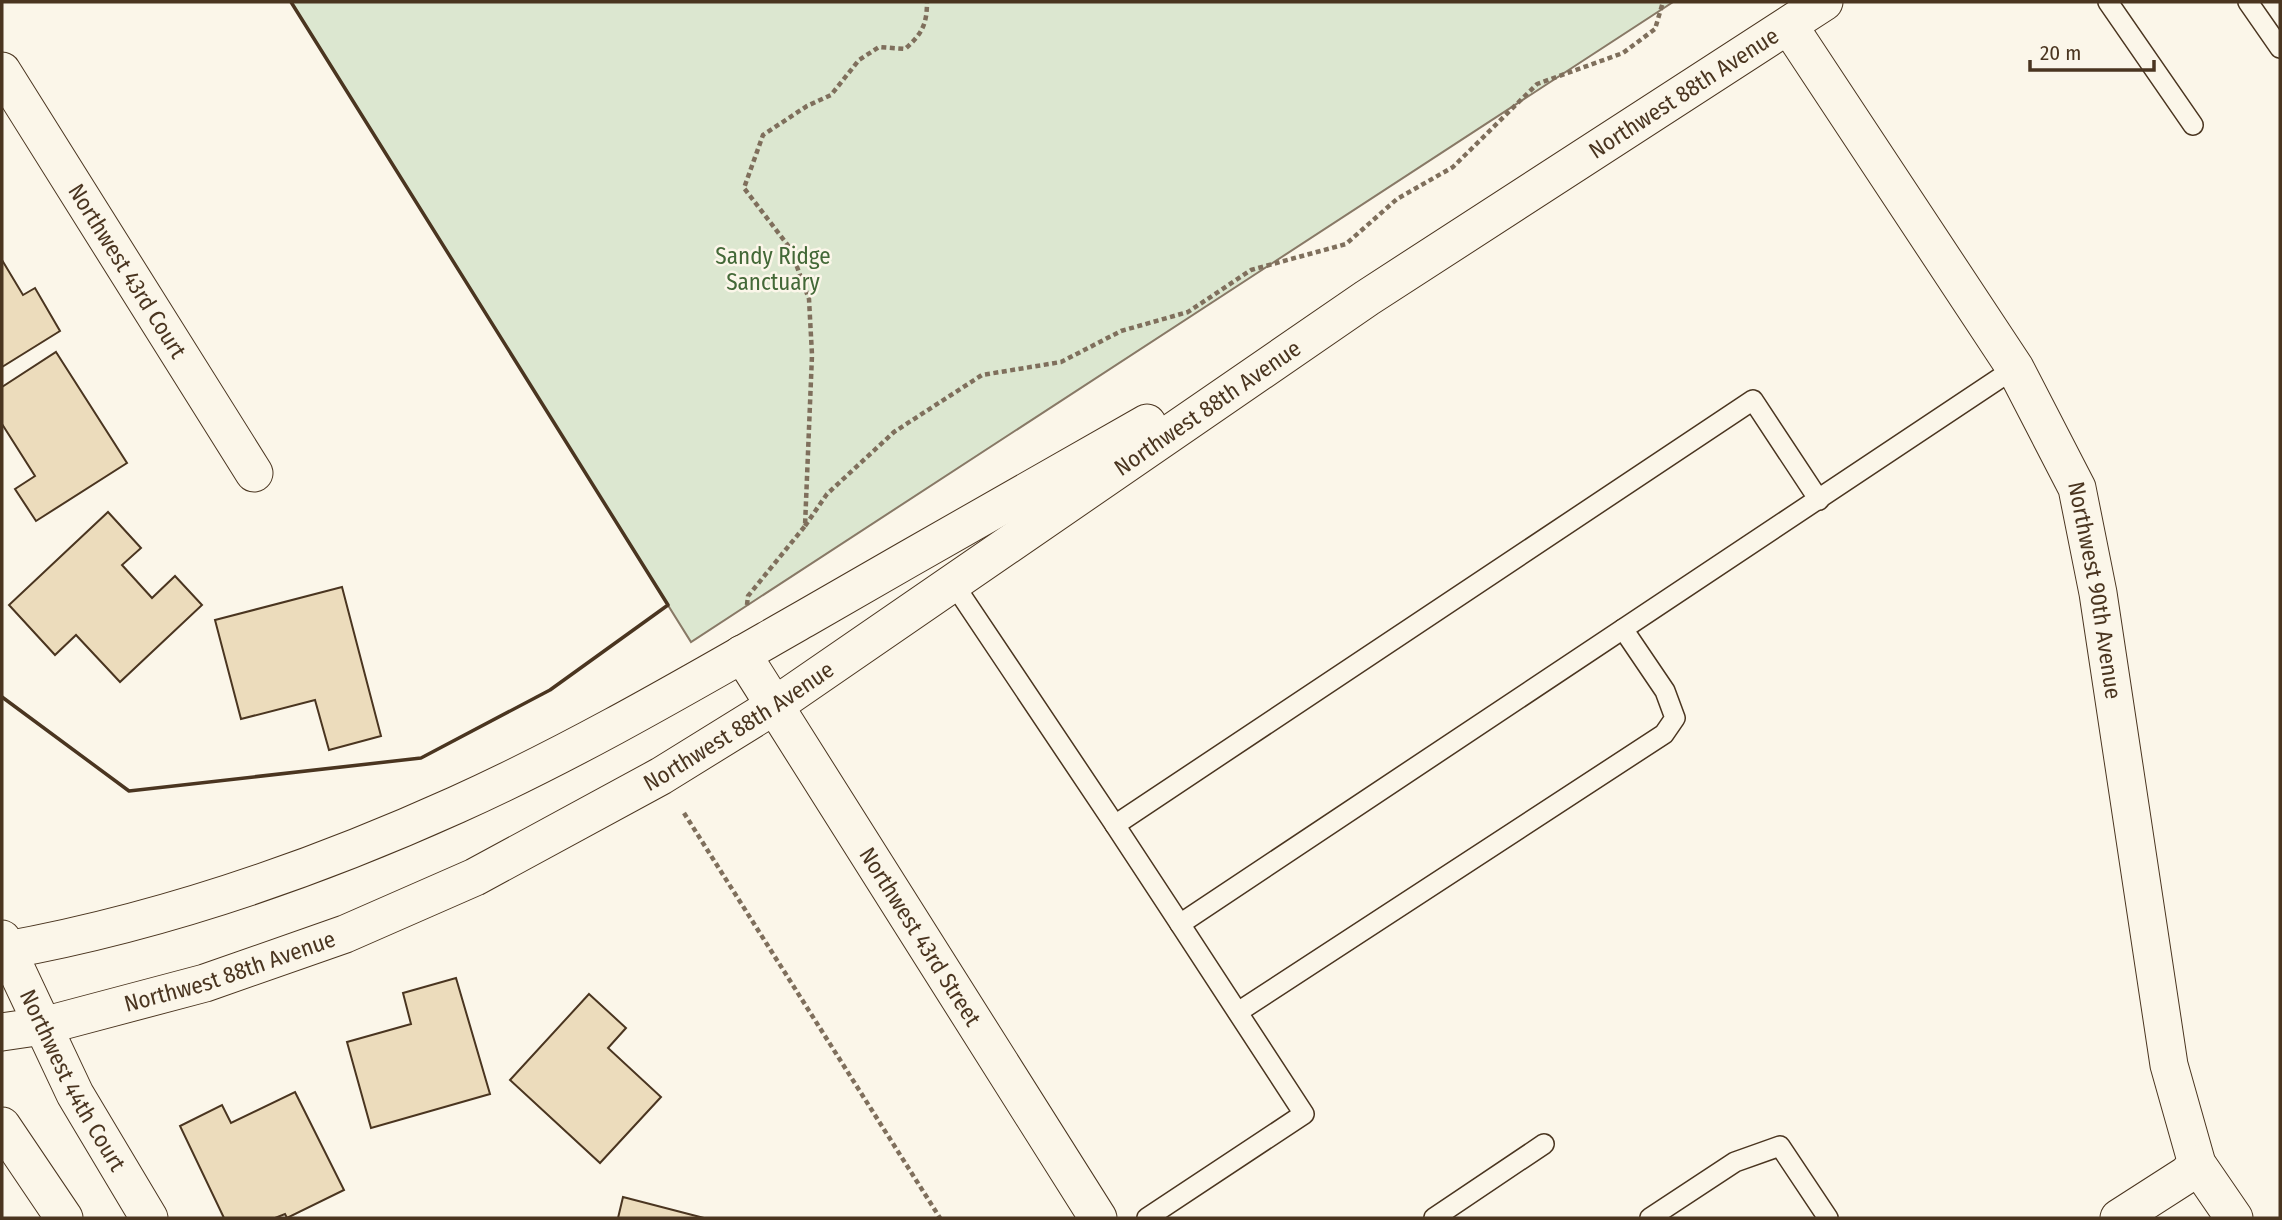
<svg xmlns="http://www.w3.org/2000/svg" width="2282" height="1220" viewBox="0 0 2282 1220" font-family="'Fira Sans Condensed',sans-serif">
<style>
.green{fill:#dce7d0;stroke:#887966;stroke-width:2}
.building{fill:#ecdcbc;stroke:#4a3520;stroke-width:2}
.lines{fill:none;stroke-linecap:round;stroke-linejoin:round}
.service-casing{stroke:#4a3520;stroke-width:22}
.minor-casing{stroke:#4a3520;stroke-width:39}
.path{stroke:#7f6f5c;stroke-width:4.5;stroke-dasharray:5 3.5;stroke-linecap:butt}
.service{stroke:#fbf6e9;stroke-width:19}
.minor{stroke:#fbf6e9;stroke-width:37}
.wall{stroke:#4a3520;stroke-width:3.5}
.labels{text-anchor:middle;stroke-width:5;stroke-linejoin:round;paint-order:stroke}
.street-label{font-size:23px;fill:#4a3520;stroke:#fbf6e9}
.park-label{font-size:23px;fill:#436837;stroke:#fbf6e9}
</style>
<rect width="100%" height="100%" fill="#fbf6e9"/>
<path class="green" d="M 291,2 L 1673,2 L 691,642 Z"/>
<g class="building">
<path d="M 2,260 L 23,295 L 35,288 L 60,331 L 2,367 Z"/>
<path d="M 56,352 L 127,463 L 36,521 L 15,489 L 35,476 L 2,424 L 2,387 Z"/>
<path d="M 108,512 L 141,548 L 122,565 L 152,598 L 175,576 L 202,605 L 120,682 L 76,635 L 55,655 L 9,605 Z"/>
<path d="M 342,587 L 381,736 L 329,750 L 315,700 L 241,719 L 215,620 Z"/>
<path d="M 456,978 L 490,1094 L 371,1128 L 347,1042 L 411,1024 L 403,993 Z"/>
<path d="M 589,994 L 626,1028 L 608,1048 L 661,1097 L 600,1163 L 510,1080 Z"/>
<path d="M 295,1092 L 344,1190 L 287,1218 L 285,1214 L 275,1218 L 224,1218 L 180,1126 L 222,1105 L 231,1123 Z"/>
<path d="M 623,1197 L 704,1218 L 618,1218 Z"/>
</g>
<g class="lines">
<g class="service-casing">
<g id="service">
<path d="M 2108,2 L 2193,125"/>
<path d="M 2248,2 L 2280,48"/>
<path d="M 953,583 L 1115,825"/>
<path d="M 1180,924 L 1115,825 L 1753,400 L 1819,500"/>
<path d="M 1238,1012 L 1664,734 L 1675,718 L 1665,691 L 1623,629"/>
<path d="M 1147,1218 L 1304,1114 L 1180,924 L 2015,368"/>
<path d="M 1434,1218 L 1544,1144"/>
<path d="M 1650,1218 L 1735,1162 L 1780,1146 L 1828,1218"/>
</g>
</g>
<g class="minor-casing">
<g id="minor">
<path id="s1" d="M 1789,26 L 2015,368 L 2077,488 L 2098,593 L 2169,1065 L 2197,1164 L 2234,1218"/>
<path id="s2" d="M 2,71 L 254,473"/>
<path id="s3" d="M 742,654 L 1098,1218"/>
<path id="s4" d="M 2,939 L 75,1094 L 149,1218"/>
<path d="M 2,951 C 158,923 312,870 456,805 C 576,751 690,684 804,619 C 918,553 1033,488 1147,423"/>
<path id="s5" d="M 2,1032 L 43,1026 L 205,983 L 345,934 L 475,877 L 661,776 L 774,706 L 1367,298 L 1824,2"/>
<path d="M 2,1126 L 64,1218"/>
<path d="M 2119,1218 L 2186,1175 L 2197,1164"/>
</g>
</g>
<g class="path">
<path d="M 805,526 L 827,494 L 894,432 L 982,375 L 1061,362 L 1121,331 L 1188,312 L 1251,270 L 1346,244 L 1397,199 L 1453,167 L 1537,84 L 1623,53 L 1655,29 L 1663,2"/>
<path d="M 747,605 L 748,596 L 805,526 L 812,355 L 809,299 L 790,248 L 744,188 L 763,135 L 807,106 L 831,95 L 859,60 L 879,47 L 905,49 C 922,34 927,24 927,2"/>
<path d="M 684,813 L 940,1218"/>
</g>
<use href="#service" class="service"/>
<use href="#minor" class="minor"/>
<path class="wall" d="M 2,697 L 129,791 L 421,758 L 550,690 L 668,605 L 291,2"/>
</g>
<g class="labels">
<g class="street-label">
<text dy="8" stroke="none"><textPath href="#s5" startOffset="1941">Northwest 88th Avenue</textPath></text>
<text dy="8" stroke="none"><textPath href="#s2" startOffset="236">Northwest 43rd Court</textPath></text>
<text dy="8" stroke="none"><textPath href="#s5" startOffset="1370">Northwest 88th Avenue</textPath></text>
<text dy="8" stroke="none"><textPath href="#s1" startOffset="649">Northwest 90th Avenue</textPath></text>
<text dy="8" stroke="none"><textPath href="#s5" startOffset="803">Northwest 88th Avenue</textPath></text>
<text dy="8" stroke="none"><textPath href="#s3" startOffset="334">Northwest 43rd Street</textPath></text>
<text dy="8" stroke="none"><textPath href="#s5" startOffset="236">Northwest 88th Avenue</textPath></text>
<text dy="8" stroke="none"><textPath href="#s4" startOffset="158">Northwest 44th Court</textPath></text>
</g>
<g class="park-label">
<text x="773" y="264">Sandy Ridge<tspan x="773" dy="26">Sanctuary</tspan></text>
</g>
</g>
<rect width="2282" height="1220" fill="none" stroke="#4a3520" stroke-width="7"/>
<path d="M2030 60v10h124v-10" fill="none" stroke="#4a3520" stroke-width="3.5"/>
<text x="2040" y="60" font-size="21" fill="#4a3520" stroke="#fbf6e9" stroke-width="5" paint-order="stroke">20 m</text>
</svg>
